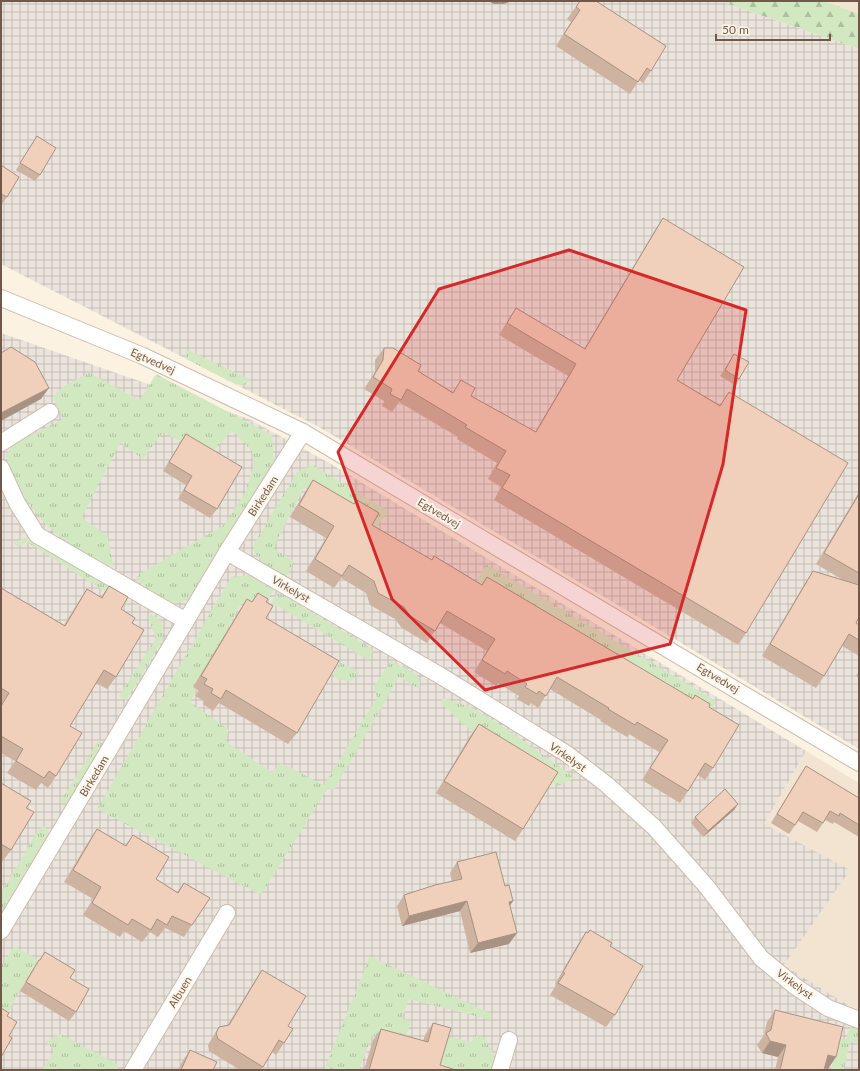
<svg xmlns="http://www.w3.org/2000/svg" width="860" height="1071" viewBox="0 0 860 1071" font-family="Lato,sans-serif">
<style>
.residential{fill:#f3e4d1}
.industrial{fill:url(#industrial-grid)}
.grass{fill:url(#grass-tufts)}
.forest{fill:url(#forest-firs)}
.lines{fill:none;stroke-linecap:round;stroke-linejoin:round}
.minor-casing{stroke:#cebcac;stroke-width:18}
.minor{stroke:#fff;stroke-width:16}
.wall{fill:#ceb3a1}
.shaded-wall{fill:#a89283}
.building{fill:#f0d0bb;stroke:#a89283}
.marked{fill:#d62828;fill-opacity:0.2;stroke:#d62828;stroke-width:3;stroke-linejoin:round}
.labels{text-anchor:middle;stroke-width:4;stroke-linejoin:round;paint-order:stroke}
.street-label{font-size:11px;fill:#725849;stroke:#fff6e8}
</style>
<defs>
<pattern id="industrial-grid" width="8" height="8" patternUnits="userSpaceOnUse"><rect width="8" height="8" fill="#ebe4dd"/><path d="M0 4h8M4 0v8" fill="none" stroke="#c3bcb5"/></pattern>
<pattern id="grass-tufts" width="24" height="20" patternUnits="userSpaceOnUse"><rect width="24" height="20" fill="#d1e8c1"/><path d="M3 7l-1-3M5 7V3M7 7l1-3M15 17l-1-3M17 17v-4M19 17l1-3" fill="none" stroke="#aebf9f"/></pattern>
<pattern id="forest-firs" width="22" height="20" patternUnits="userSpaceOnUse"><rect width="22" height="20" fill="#d1e8c1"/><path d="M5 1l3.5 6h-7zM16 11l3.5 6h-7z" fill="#aebf9f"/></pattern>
</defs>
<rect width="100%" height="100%" fill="#fbf2e2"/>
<g class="residential">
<path d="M 824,1 L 859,1 L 859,14 Z"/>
<path d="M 806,751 L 859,783 L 859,1012 L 784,965 L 764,824 Z"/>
</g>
<g class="industrial">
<path d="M 1,1 L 720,1 L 859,49 L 859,749 L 319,427 L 1,264 Z"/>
<path d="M 1,333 L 249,419 L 331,464 L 806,751 L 764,824 L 850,870 L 784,965 L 859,1012 L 859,1070 L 1,1070 Z"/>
</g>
<g class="grass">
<path d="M 186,349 L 251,380 L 245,385 L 236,384 L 186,359 Z"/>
<path d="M 89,373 L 140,400 L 156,374 L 272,435 L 274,461 L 189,599 L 173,605 L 135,579 L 141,573 L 224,525 L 245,493 L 253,467 L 252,451 L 232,431 L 208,457 L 163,432 L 143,459 L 120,443 L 82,517 L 108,537 L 113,565 L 106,566 C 89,555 70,545 54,532 C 30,511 16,484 6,455 L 15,443 L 63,419 L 53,396 L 64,386 Z"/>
<path d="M 313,465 L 388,511 L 377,527 L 304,488 L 273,548 L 295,562 L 286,577 L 262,561 L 254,552 L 254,544 L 297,472 Z"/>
<path d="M 32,537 L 126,596 L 128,600 L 126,605 L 27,542 L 17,547 L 14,543 L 24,538 Z"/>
<path d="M 486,564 L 716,701 L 709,714 L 475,583 Z"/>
<path d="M 249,575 L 274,590 L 260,610 L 251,601 L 239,607 L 190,702 L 229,730 L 225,741 L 272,772 L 281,763 L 324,785 L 377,698 L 374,686 L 391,661 L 417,674 L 420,683 L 419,689 L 399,677 L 334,790 L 328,788 L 261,895 L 97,809 L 231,577 Z"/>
<path d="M 278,592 L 372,649 L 373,651 L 368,660 L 278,606 L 269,606 Z"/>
<path d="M 151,614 C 163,621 165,625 163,639 L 126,701 L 119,696 L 156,638 L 148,617 Z"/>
<path d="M 340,662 L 359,672 C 353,684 347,681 336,679 L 333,675 Z"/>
<path d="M 442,698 L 471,707 L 507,729 L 575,778 L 558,786 L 476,735 L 441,704 Z"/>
<path d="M 99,740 L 104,744 L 66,804 L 60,802 Z"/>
<path d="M 45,826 L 49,834 L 1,912 L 1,893 L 38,830 Z"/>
<path d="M 14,946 L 38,960 L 17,995 L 5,1019 L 1,1017 L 1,967 Z"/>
<path d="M 370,956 L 491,1014 L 491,1020 L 409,999 L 402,1019 L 411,1021 L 404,1043 L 372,1036 L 359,1070 L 338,1070 L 330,1067 L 329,1070 L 324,1070 Z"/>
<path d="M 850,1027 L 859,1029 L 859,1043 L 850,1042 L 844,1070 L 831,1070 L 839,1038 L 846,1040 Z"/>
<path d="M 60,1034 L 117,1064 L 119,1070 L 42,1070 L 54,1050 L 46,1042 Z"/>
<path d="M 474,1035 L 486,1039 L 495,1057 L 491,1070 L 438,1070 L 446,1036 L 472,1042 Z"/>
</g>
<path class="forest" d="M 720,1 L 824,1 L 859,14 L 859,49 Z"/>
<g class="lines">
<g class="minor-casing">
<g id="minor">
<path d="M 1,298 L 143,356 L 303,432 L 859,763"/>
<path d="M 1,443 L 50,412"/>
<path d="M 1,468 L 17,503 L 37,535 L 186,621"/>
<path d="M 227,552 L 441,676 L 567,754 L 606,784 L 654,827 L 707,887 L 761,958 L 796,987 L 828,1008 L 859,1020"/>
<path d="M 1,931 L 227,552 L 303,432"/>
<path d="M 133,1070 L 227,913"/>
<path d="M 500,1070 L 509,1040"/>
</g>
</g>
<use href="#minor" class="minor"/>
</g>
<g class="wall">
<path d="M 580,1 L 651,71 L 643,83 L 639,80 L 630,94 L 556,46 L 571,22 L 567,19 Z"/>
<path d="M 37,136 L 40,175 L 35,181 L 16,170 Z"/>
<path d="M 1,165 L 7,197 L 2,204 L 1,203 Z"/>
<path d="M 663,218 L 677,380 L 720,405 L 729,392 L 746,633 L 738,645 L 494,500 L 501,487 L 488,479 L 497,463 L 457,439 L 458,437 L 399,402 L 392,412 L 382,406 L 384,401 L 364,389 L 375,372 L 375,360 L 384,348 L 418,371 L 453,392 L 461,380 L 471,396 L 535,432 L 568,376 L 499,335 L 508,320 L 516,308 L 584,349 L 655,230 Z"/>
<path d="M 734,354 L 739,379 L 735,385 L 720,376 Z"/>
<path d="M 186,434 L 217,509 L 210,518 L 178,499 L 186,485 L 163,471 L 180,443 Z"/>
<path d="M 313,480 L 354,504 L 357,500 L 372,525 L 432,560 L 434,556 L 482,585 L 692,699 L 709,707 L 713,768 L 705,780 L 698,775 L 688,791 L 680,803 L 642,780 L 659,752 L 629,734 L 627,737 L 600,721 L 601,720 L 550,689 L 538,708 L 531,703 L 529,706 L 517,699 L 519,696 L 498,683 L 496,686 L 474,672 L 487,651 L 440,623 L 427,643 L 402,628 L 395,619 L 370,605 L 366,593 L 341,578 L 334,588 L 306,571 L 326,538 L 290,517 L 305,492 Z"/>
<path d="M 859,492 L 859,617 L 856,623 L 859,625 L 859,656 L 842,646 L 824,676 L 816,688 L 762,656 L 805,583 L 813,571 L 843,580 L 816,564 Z"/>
<path d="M 109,586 L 121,609 L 132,623 L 116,677 L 107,689 L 96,683 L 70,726 L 56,776 L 48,788 L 41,783 L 36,790 L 7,773 L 15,761 L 1,753 L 1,588 L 64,625 L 79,601 L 87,589 L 101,597 Z"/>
<path d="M 258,593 L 266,602 L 266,618 L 297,733 L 288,744 L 219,703 L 213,711 L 203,704 L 204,701 L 195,696 L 199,691 L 193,687 L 239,611 L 247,599 L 252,602 Z"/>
<path d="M 859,671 L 859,678 L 856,676 Z"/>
<path d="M 479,724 L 523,829 L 515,841 L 436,793 L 470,736 Z"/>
<path d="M 806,766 L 859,798 L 859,837 L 834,822 L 833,824 L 825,820 L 817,832 L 798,821 L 789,834 L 771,823 L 800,775 Z"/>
<path d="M 1,783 L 26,808 L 11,850 L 2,862 L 1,861 Z"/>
<path d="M 738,804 L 734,810 L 703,837 L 691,823 L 695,817 Z"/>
<path d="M 97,829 L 125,846 L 133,835 L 156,879 L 177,892 L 184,883 L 192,925 L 184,937 L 165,928 L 158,937 L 150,932 L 142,942 L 124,931 L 120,937 L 83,915 L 93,899 L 64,882 L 89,841 Z"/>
<path d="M 457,862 L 505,886 L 513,901 L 510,906 L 509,944 L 470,953 L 460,911 L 402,926 L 397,906 L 404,895 L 452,881 L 450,873 Z"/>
<path d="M 586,932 L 610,946 L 615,1015 L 606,1027 L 550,995 L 556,985 L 555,984 L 578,944 Z"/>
<path d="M 45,952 L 70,978 L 76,1012 L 69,1021 L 20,991 L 33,969 Z"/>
<path d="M 262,970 L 288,1026 L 284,1043 L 276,1055 L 272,1052 L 261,1070 L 240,1070 L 209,1051 L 208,1045 L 219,1027 L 227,1026 L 254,982 Z"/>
<path d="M 775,1010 L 828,1069 L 825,1068 L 824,1070 L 775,1070 L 778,1057 L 762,1053 L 757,1045 L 764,1035 L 767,1022 Z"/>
<path d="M 433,1023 L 440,1065 L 456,1070 L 364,1070 L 373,1040 L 381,1029 L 423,1041 L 425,1035 Z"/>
<path d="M 190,1050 L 213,1070 L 178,1070 L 182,1062 Z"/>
</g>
<g class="shaded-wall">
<path d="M 488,1 L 512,1 L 504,4 L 494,4 Z"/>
<path d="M 49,388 L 41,399 L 1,421 L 1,413 Z"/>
<path d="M 738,804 L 734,810 L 703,837 L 708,831 Z"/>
<path d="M 467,901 L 460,911 L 402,926 L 409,916 Z"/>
<path d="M 513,901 L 505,912 L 509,902 Z"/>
<path d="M 517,933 L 509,944 L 470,953 L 478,943 Z"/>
<path d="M 770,1041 L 786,1045 L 778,1057 L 762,1053 Z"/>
<path d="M 828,1055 L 836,1057 L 828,1069 L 819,1067 Z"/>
</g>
<g class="building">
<path d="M 580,1 L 596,1 L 666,46 L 651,71 L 647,68 L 638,82 L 564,34 L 580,10 L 576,7 Z"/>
<path d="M 37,136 L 56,148 L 40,175 L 20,163 Z"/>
<path d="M 1,165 L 19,177 L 7,197 L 1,194 Z"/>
<path d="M 663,218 L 744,267 L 677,380 L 720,406 L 729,392 L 848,463 L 746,633 L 502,488 L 510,475 L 496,468 L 506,451 L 465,427 L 467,425 L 407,389 L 401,400 L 390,394 L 392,389 L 373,377 L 383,360 L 384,348 L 393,348 L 421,365 L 418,371 L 453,393 L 461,380 L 475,388 L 471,396 L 536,432 L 576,364 L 507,323 L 516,308 L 585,349 Z"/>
<path d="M 11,347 L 35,362 L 49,388 L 1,413 L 1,353 Z"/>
<path d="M 734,354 L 749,362 L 739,379 L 725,370 Z"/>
<path d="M 186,434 L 242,467 L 217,509 L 184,490 L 192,476 L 169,462 Z"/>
<path d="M 313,480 L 354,504 L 357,500 L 379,513 L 372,525 L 432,560 L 434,556 L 482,585 L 487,577 L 693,699 L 695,695 L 710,704 L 709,707 L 739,725 L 713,768 L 705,763 L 688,791 L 650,768 L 668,740 L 637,722 L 635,725 L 608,709 L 609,708 L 557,677 L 546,696 L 539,691 L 537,694 L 525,687 L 527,684 L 507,671 L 505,674 L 482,660 L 495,639 L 447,611 L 435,631 L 410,616 L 404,607 L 378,593 L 374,581 L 349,565 L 342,576 L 315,559 L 334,526 L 299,505 Z"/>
<path d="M 859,494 L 859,573 L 824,553 Z"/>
<path d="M 813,571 L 859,585 L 859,617 L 856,623 L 859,625 L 859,640 L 849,634 L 824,676 L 770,644 Z"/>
<path d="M 109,586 L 128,597 L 121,609 L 135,618 L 132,623 L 144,630 L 116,677 L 104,670 L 70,726 L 82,733 L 56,776 L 49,771 L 44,778 L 16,761 L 23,749 L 1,736 L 1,706 L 9,693 L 1,688 L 1,588 L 65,626 L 87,589 L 102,598 Z"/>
<path d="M 258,593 L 268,599 L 266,602 L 273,606 L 266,618 L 339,661 L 297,733 L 226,690 L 221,699 L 211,693 L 213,689 L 204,684 L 207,679 L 201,676 L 247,599 L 252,602 Z"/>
<path d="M 479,724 L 558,772 L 523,829 L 444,781 Z"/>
<path d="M 806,766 L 859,798 L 859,825 L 840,813 L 839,816 L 830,811 L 823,823 L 803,812 L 795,825 L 777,814 Z"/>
<path d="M 1,783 L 31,801 L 26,808 L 34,812 L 11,850 L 1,844 Z"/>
<path d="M 725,789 L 738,804 L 708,831 L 695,817 Z"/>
<path d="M 97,829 L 126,846 L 133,835 L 169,857 L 156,879 L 178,893 L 184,883 L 210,898 L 192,925 L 172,916 L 167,925 L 157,919 L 151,930 L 132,919 L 128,925 L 92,903 L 101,887 L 73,870 Z"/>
<path d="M 496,852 L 505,886 L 509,885 L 513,901 L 509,902 L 517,933 L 478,943 L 467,901 L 409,916 L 404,895 L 435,885 L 462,879 L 457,862 Z"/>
<path d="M 590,930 L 612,943 L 610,946 L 643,966 L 615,1015 L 558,983 L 565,973 L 563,972 L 586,932 L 588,933 Z"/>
<path d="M 45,952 L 75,970 L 70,978 L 89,989 L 76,1012 L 26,982 L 39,960 L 40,960 Z"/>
<path d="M 262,970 L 306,996 L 288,1026 L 293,1029 L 284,1043 L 279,1040 L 263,1067 L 218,1039 L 216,1033 L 219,1027 L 229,1025 Z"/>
<path d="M 1,1008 L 9,1013 L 7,1016 L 17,1022 L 9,1036 L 12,1038 L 1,1057 Z"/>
<path d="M 775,1010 L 843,1027 L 836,1057 L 828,1055 L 824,1070 L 780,1070 L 786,1045 L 770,1041 L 766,1033 L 771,1030 Z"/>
<path d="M 433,1023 L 451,1028 L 440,1065 L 456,1070 L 369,1070 L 381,1029 L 428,1042 Z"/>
<path d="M 190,1050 L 217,1062 L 213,1070 L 181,1070 Z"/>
</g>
<path class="marked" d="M 569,250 L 746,310 L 723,464 L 670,644 L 485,690 L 392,599 L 338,452 L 439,289 Z"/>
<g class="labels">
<g class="street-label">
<text transform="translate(153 361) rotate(24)" y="4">Egtvedvej</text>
<text transform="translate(263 496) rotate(-57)" y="4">Birkedam</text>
<text transform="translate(439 513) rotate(31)" y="4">Egtvedvej</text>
<text transform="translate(291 589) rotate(30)" y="4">Virkelyst</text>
<text transform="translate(718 678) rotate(31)" y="4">Egtvedvej</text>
<text transform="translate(568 757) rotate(35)" y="4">Virkelyst</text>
<text transform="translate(94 776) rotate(-59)" y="4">Birkedam</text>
<text transform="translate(795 984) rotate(36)" y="4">Virkelyst</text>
<text transform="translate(180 992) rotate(-59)" y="4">Albuen</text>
</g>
</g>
<rect width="860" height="1071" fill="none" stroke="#725849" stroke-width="4"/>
<path d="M716 34v6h114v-6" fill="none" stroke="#725849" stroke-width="2"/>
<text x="722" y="34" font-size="12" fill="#725849" stroke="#fff6e8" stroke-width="3" paint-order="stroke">50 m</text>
</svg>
